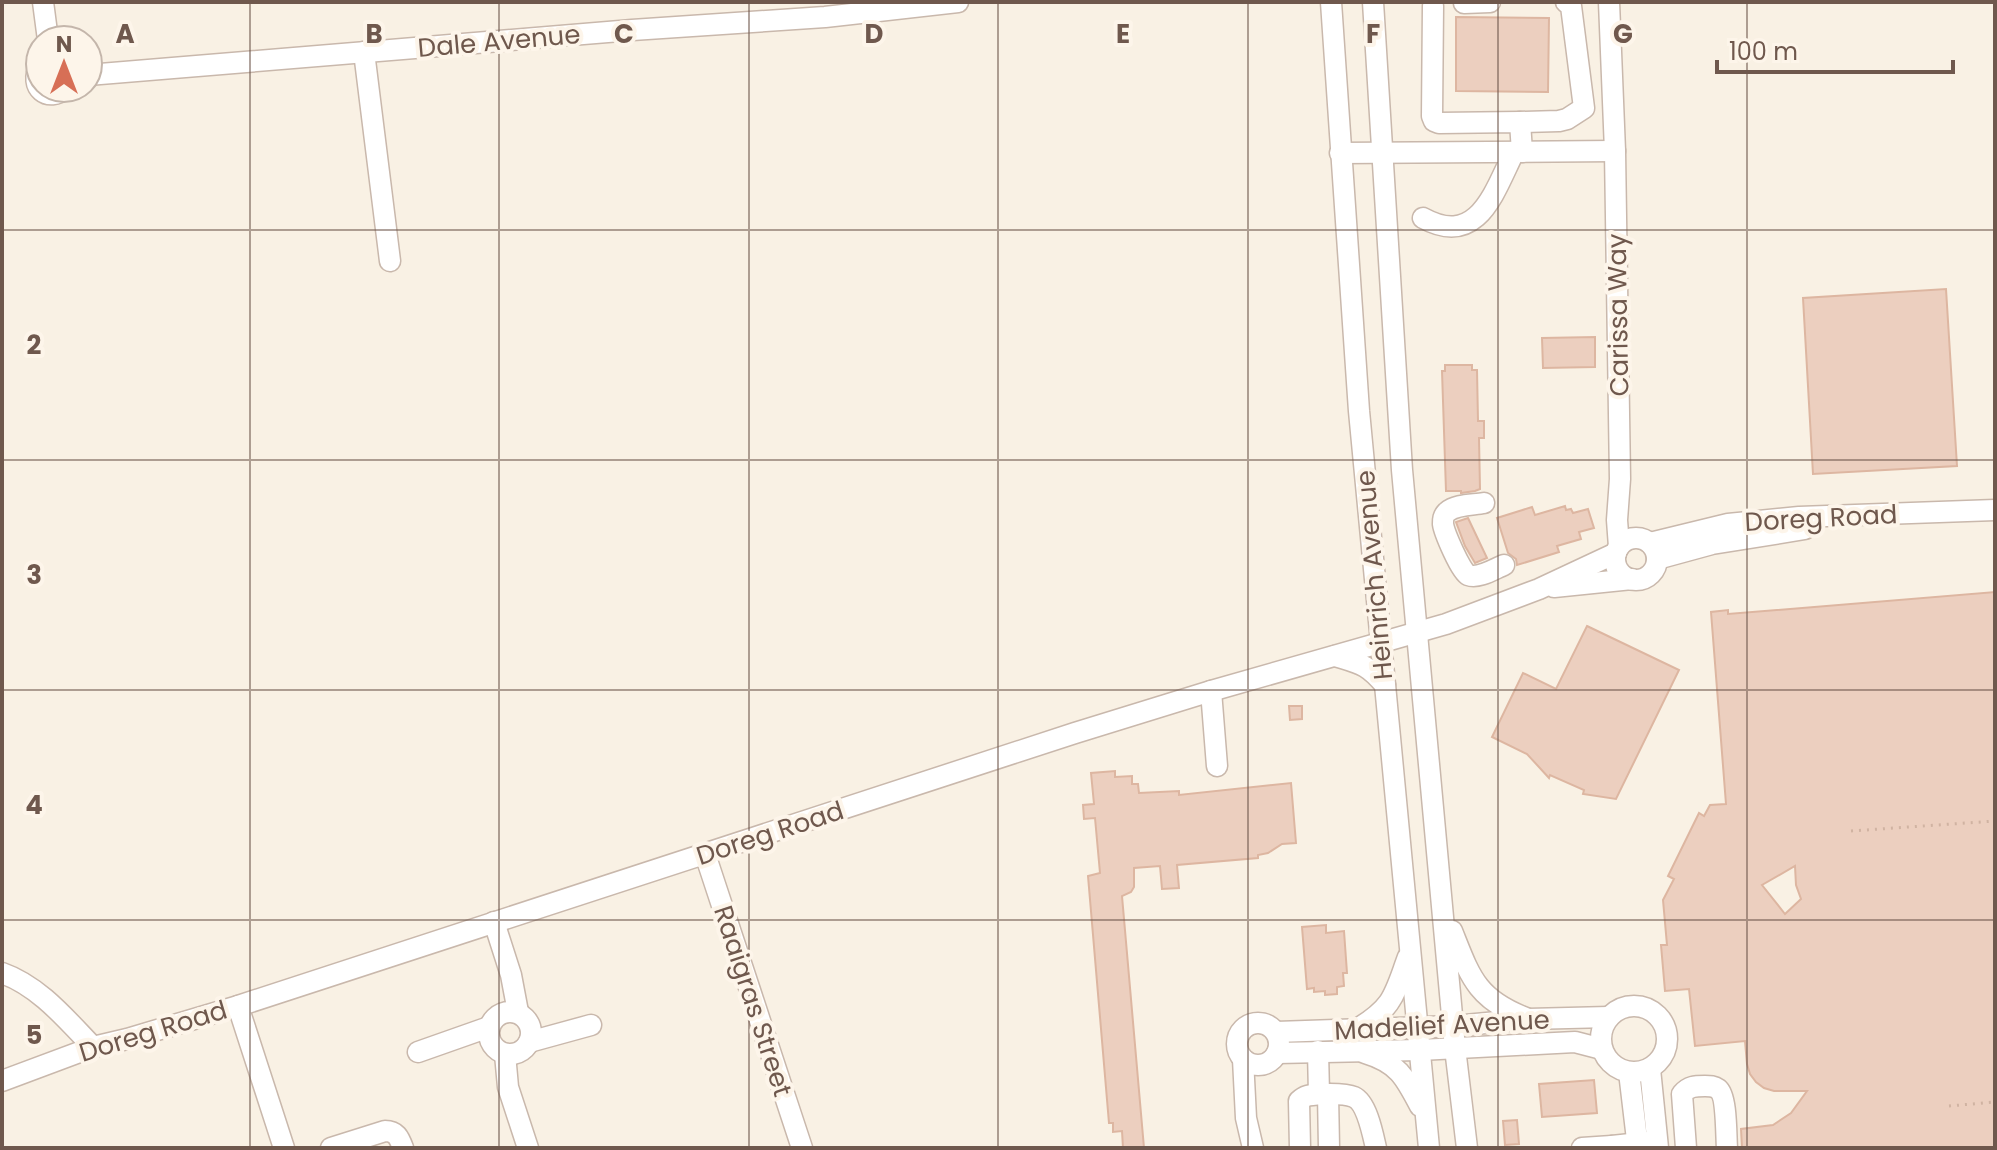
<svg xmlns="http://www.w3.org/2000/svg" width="1997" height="1150" viewBox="0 0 1997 1150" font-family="Poppins,sans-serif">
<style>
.building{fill:#eccfbf;stroke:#ddb6a1;stroke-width:2;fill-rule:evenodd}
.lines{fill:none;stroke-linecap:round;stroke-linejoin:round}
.minor-casing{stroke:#c9b8ac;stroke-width:23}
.path{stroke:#d0b3a2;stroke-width:3;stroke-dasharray:2 6;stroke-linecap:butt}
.minor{stroke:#fff;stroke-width:20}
.grid{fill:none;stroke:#6f584d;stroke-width:2;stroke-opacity:0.55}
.labels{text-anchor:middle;stroke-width:8;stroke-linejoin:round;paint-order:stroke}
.street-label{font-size:26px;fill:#6f584d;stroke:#fdf5ea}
.grid-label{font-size:26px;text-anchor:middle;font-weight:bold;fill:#6f584d;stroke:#fdf5ea;stroke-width:8;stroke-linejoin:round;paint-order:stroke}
</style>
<rect width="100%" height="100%" fill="#f9f1e4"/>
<g class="building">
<path d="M 1456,17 L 1549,18 L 1548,92 L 1456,91 Z"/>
<path d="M 1946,289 L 1957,466 L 1813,474 L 1803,298 Z"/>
<path d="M 1595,337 L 1595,367 L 1543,368 L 1542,338 Z"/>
<path d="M 1445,365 L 1472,365 L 1472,370 L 1477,370 L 1478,421 L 1484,421 L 1484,438 L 1479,438 L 1480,489 L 1475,491 L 1461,493 L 1461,491 L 1446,491 L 1442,371 L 1445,371 Z"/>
<path d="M 1565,506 L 1566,510 L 1571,509 L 1573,513 L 1588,509 L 1594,528 L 1579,532 L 1581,539 L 1557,546 L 1559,552 L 1517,565 L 1516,559 L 1508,553 L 1497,518 L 1532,507 L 1535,515 Z"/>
<path d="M 1468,518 L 1487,558 L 1475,563 L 1465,546 L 1456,522 Z"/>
<path d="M 1995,592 L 1995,1148 L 1742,1148 L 1741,1129 L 1773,1125 L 1791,1113 L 1807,1091 L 1774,1091 L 1764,1088 L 1756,1082 L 1750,1074 L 1747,1064 L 1745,1041 L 1695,1046 L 1689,989 L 1665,991 L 1661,945 L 1667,945 L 1663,900 L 1674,879 L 1668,876 L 1699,813 L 1704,816 L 1710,805 L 1726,804 L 1711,612 L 1728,610 L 1728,614 ZM 1795,866 L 1796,885 L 1801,899 L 1785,914 L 1762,885 Z"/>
<path d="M 1587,626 L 1679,670 L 1616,799 L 1583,794 L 1584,790 L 1550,775 L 1549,778 L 1527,754 L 1492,737 L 1523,673 L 1556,689 Z"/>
<path d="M 1289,706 L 1302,706 L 1302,719 L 1290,720 Z"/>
<path d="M 1115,771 L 1115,777 L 1132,776 L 1132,784 L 1138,784 L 1139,793 L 1179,791 L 1179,795 L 1291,783 L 1296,843 L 1282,844 L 1268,853 L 1258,855 L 1258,858 L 1177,865 L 1179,888 L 1162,889 L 1160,866 L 1134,868 L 1134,887 L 1131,892 L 1122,896 L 1144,1148 L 1123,1148 L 1122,1131 L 1113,1132 L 1113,1123 L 1109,1123 L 1088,876 L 1100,873 L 1095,818 L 1084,819 L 1083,805 L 1094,804 L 1091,773 Z"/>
<path d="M 1326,925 L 1326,933 L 1344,931 L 1347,973 L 1343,973 L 1344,986 L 1337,987 L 1337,994 L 1325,995 L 1325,991 L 1314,992 L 1314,988 L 1307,989 L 1302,927 Z"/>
<path d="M 1594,1080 L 1597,1113 L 1542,1117 L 1539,1084 Z"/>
<path d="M 1517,1120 L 1519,1144 L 1505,1145 L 1503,1121 Z"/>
</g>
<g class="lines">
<g class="minor-casing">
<g id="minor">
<path d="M 43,2 L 48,40"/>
<path d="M 1331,2 L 1359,411 L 1429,1148"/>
<path d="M 1373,2 L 1402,470 L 1455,1048 L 1467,1148"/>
<path d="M 1609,2 L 1615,151 L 1620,479 L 1617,520 L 1619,547"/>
<path d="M 1464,3 L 1490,2"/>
<path d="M 1433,6 L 1432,116 L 1434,121 L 1439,123 L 1520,122 L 1522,152"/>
<path d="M 364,52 L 390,261"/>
<path d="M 40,66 C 28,87 48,104 66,88"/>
<path d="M 88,75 L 632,30 L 825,17 L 958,2"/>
<path d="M 1520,122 L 1559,121 L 1567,119 L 1584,108 L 1571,6 L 1566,2"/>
<path d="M 1340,153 L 1615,151"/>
<path d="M 1423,218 C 1478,248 1494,192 1514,152"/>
<path d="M 1484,503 C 1473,505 1456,504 1447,512 C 1443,516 1443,519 1443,524 C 1444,532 1461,572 1468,575 C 1479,579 1494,569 1504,565"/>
<circle cx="1636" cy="559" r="21"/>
<path d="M 1650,543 L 1728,524 L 1799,517 L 1995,510"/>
<path d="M 1657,559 L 1712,544 L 1805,529"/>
<path d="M 1554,587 L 1632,579"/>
<path d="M 1335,656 C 1361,664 1367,664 1385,685"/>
<path d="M 1211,691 L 1217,766"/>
<path d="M 705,854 L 802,1148"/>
<path d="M 494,922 L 511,975 L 518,1012"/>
<path d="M 1452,931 C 1470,976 1476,999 1526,1018"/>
<path d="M 2,973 C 39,986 66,1019 93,1047"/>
<circle cx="1634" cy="1039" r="33"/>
<path d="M 238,1006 L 284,1148"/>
<circle cx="510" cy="1033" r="21"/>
<circle cx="1258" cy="1044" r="21"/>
<path d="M 1357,1029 C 1394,1007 1394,995 1408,957"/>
<path d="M 1276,1032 L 1454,1026 L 1528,1019 L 1609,1017"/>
<path d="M 529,1042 L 591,1025"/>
<path d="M 1318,1051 L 1319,1094"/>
<path d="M 418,1052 L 489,1027"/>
<path d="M 1277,1053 L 1420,1050 L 1575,1042 L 1602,1049"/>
<path d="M 1365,1053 C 1398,1063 1405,1077 1420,1106"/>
<path d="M 505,1054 L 508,1087 L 528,1148"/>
<path d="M 1243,1059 L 1246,1118 L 1253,1148"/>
<path d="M 1650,1069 L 1658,1148"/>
<path d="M 1629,1072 L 1638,1148"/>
<path d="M 2,1081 L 93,1047 L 127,1039 L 238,1006 L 1075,733 L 1211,691 L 1446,624 L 1539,589 L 1616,553"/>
<path d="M 1328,1094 L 1329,1148"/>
<path d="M 331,1148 L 385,1131 C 396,1131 399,1137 403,1148"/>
<path d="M 1300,1148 L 1299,1101 C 1306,1094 1313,1095 1322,1094 C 1332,1094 1345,1093 1354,1097 C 1367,1103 1373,1135 1376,1148"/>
<path d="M 1582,1148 L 1612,1146"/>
<path d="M 1612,1148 L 1612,1146 L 1649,1142"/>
<path d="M 1686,1148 L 1682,1094 C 1689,1086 1695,1086 1705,1086 C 1710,1086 1714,1086 1718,1089 C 1727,1096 1726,1136 1727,1148"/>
</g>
</g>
<g class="path">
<path d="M 1851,831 L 1995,821"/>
<path d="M 1949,1106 L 1995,1102"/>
</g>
<use href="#minor" class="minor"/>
</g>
<path class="grid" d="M 250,2 L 250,1148M 499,2 L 499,1148M 749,2 L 749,1148M 998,2 L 998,1148M 1248,2 L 1248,1148M 1498,2 L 1498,1148M 1747,2 L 1747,1148M 2,230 L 1995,230M 2,460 L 1995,460M 2,690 L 1995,690M 2,920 L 1995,920"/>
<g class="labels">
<g class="street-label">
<text transform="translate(499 41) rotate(-5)" y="9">Dale Avenue</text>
<text transform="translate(1618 315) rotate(-91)" y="9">Carissa Way</text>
<text transform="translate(1821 518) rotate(-3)" y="9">Doreg Road</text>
<text transform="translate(1374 575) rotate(-95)" y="9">Heinrich Avenue</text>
<text transform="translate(770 833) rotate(-18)" y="9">Doreg Road</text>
<text transform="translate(753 1001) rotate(72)" y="9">Raaigras Street</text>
<text transform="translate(1442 1025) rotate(-3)" y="9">Madelief Avenue</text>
<text transform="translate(153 1031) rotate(-17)" y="9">Doreg Road</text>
</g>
</g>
<g class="grid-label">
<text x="125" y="43">A</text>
<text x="374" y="43">B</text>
<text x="624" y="43">C</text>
<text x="874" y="43">D</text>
<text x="1123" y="43">E</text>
<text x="1373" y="43">F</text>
<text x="1623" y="43">G</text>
<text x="34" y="354">2</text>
<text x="34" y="584">3</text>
<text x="34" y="814">4</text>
<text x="34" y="1044">5</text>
</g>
<rect width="1997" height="1150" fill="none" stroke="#6f584d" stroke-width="8"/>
<g transform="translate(64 64)"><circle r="38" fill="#fdf5ea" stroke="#c4b6ab" stroke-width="2"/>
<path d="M0-6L14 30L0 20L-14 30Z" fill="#d76f56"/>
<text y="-12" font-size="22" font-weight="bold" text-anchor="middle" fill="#6f584d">N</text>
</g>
<path d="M1717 60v12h236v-12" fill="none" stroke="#6f584d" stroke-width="4"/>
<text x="1729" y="60" font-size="24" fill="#6f584d" stroke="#fdf5ea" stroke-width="6" paint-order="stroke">100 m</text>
</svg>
